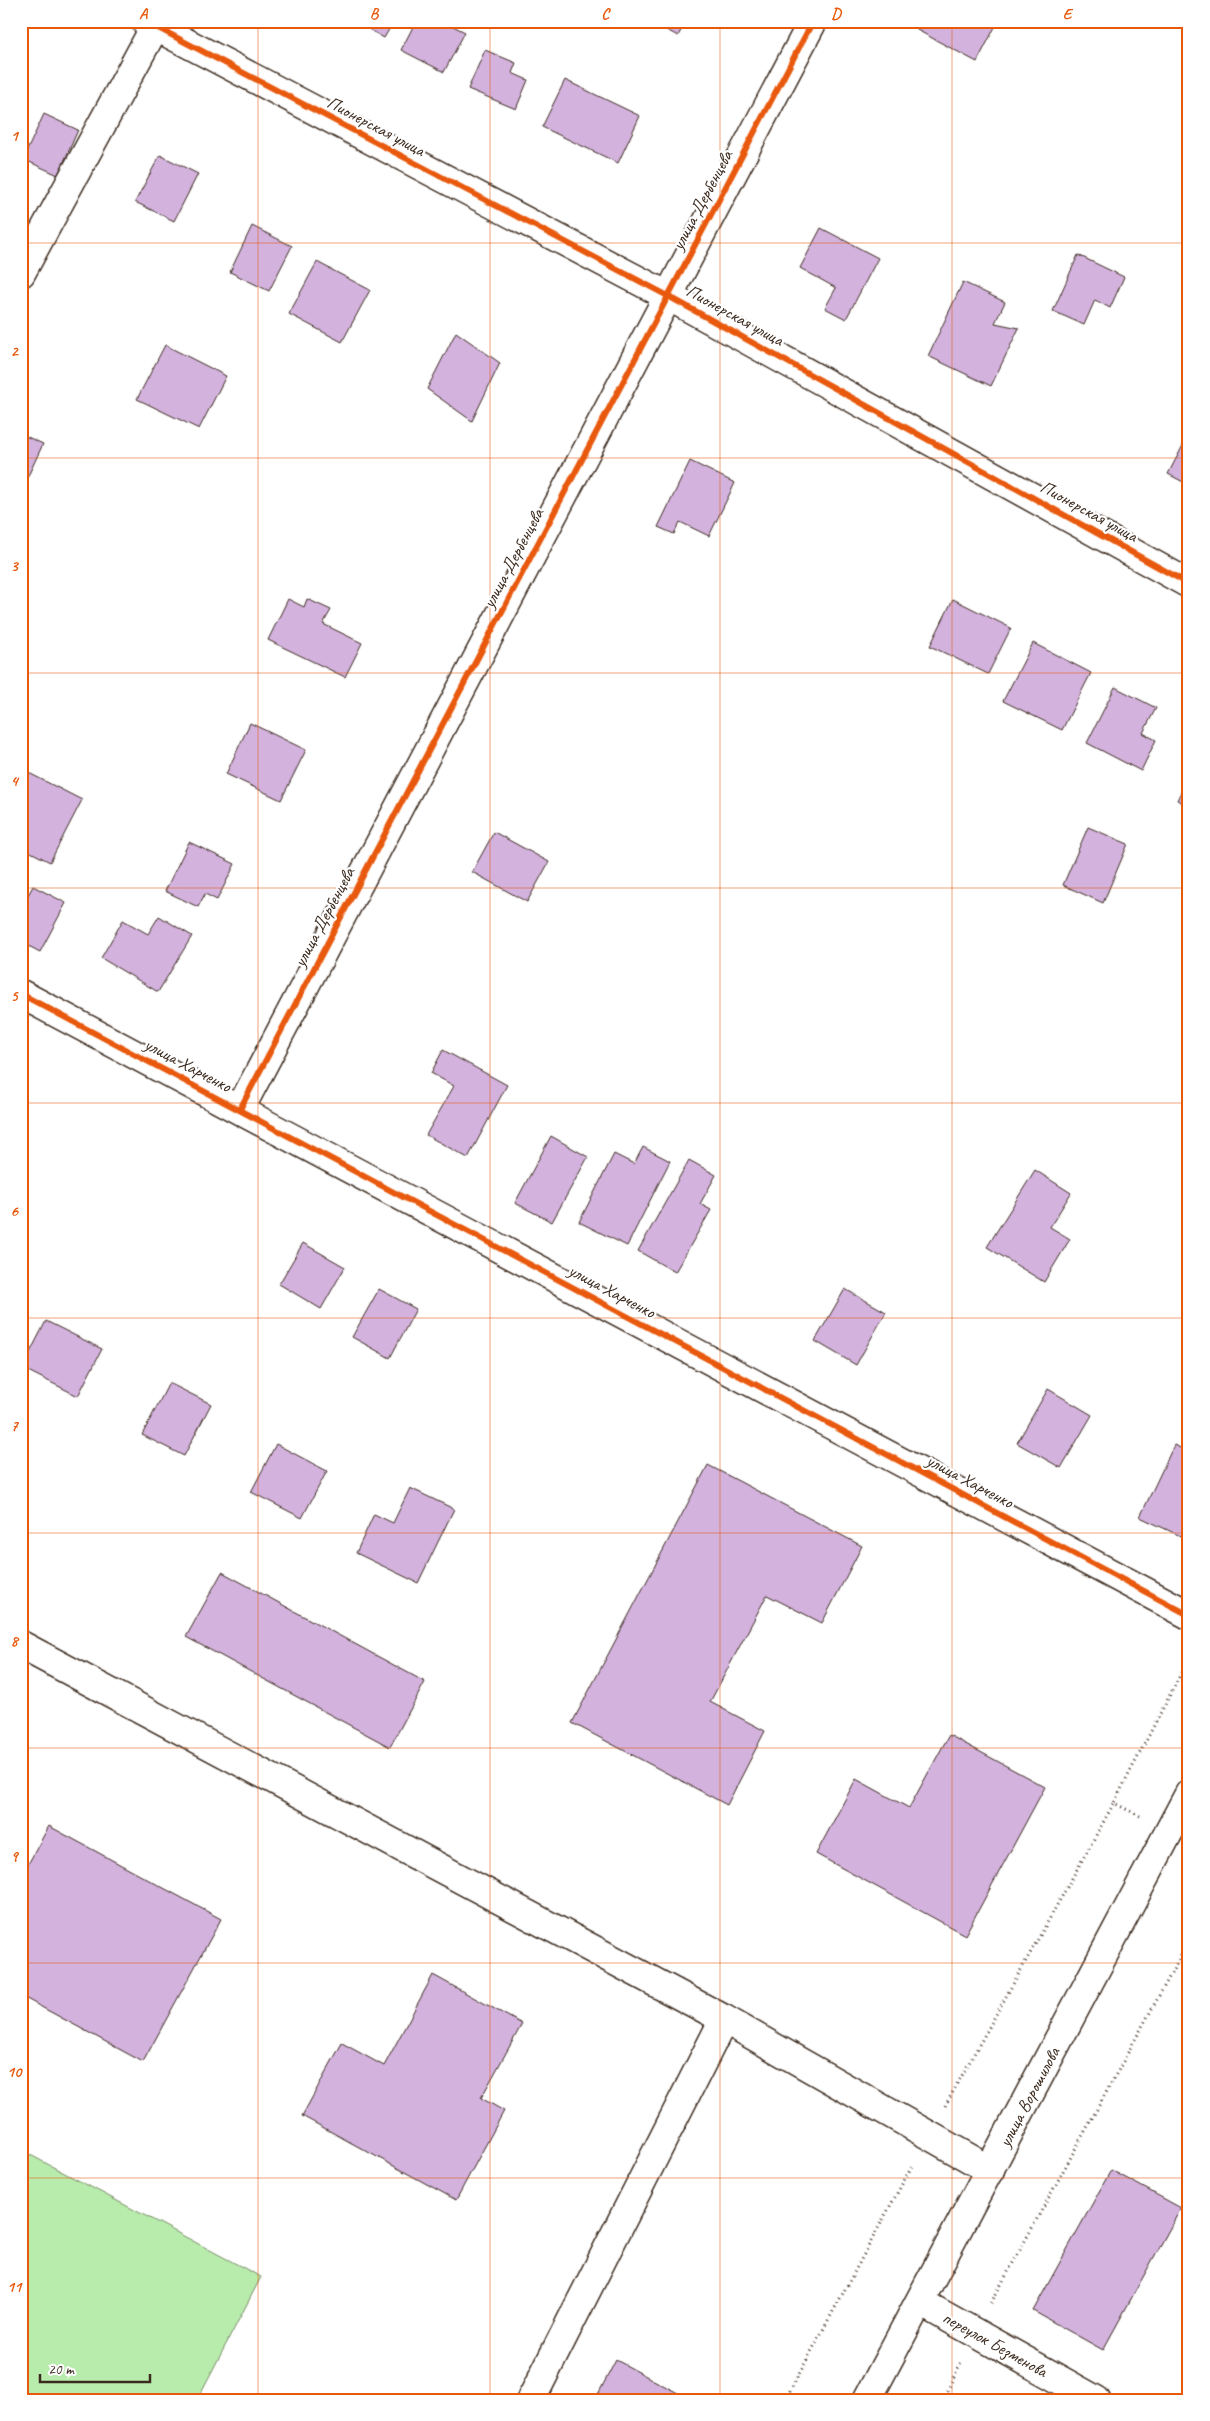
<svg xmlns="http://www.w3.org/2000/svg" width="1210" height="2421" viewBox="0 0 1210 2421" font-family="Caveat,sans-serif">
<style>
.green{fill:#b8ecad;stroke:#7a8b66}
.building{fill:#d3b2de;stroke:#3b2a1e}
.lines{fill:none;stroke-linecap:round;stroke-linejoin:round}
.minor-casing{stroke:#3b2a1e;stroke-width:31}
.path{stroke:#3b2a1e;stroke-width:3;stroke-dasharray:1 4;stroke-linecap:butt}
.minor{stroke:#fff;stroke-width:28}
.cycleway-casing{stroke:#fff;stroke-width:9}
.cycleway{stroke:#e8590c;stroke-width:6}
.grid{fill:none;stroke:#e8590c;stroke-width:1;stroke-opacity:0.55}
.labels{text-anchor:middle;stroke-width:4.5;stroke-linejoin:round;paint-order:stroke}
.street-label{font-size:18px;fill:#3b2a1e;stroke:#fff}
.neatline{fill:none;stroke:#e8590c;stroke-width:2}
.grid-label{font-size:16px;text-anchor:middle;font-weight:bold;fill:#e8590c}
</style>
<rect width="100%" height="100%" fill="#fff"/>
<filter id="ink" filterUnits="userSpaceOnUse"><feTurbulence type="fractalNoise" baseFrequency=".02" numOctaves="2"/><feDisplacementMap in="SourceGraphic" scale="10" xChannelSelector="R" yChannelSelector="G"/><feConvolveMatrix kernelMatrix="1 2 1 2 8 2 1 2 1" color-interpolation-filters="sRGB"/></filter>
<g filter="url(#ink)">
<path class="green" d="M 21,2150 L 261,2277 L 197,2400 L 21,2400 Z"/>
<g class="building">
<path d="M 355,21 L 394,21 L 384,38 Z"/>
<path d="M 416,21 L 443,21 L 465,32 L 444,72 L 401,50 Z"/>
<path d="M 649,21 L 686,21 L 678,36 Z"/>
<path d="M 922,21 L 984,21 L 995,27 L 977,62 L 917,30 Z"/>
<path d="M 485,50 L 516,63 L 512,73 L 528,80 L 516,109 L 468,89 Z"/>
<path d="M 565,80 L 640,116 L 618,163 L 542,127 Z"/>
<path d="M 44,114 L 78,130 L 58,175 L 23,159 Z"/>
<path d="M 160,155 L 198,174 L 174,221 L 135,202 Z"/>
<path d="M 252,226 L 292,246 L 269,291 L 230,272 Z"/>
<path d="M 821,228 L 878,258 L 846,319 L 825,308 L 836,288 L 800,268 Z"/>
<path d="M 1078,255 L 1124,277 L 1110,308 L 1095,300 L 1084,325 L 1053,311 Z"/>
<path d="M 317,262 L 370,290 L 342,342 L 289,314 Z"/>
<path d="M 963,282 L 1005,302 L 995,323 L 1019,328 L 991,386 L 928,356 Z"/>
<path d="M 456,332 L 500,363 L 472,421 L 427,389 Z"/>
<path d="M 165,345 L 226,376 L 199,429 L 137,399 Z"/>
<path d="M 21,434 L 43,444 L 21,491 Z"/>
<path d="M 1189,434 L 1189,485 L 1168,474 Z"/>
<path d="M 690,461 L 735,483 L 709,536 L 680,522 L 674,534 L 658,527 Z"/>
<path d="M 288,599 L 304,607 L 307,599 L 331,610 L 323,624 L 362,643 L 345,677 L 268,640 Z"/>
<path d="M 953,599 L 1011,628 L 988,674 L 930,646 Z"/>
<path d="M 1033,643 L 1091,673 L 1062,730 L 1003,701 Z"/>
<path d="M 1115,687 L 1156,708 L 1143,733 L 1156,740 L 1141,771 L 1087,743 Z"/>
<path d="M 250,723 L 306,750 L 281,800 L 226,774 Z"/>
<path d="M 21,769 L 82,800 L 50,862 L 21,847 Z"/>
<path d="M 1189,776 L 1189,806 L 1177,800 Z"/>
<path d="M 1088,827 L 1128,844 L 1103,903 L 1063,885 Z"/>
<path d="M 494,832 L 549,862 L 527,902 L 472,872 Z"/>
<path d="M 189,842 L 235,864 L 217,900 L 205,894 L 198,907 L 165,891 Z"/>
<path d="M 33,886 L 66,903 L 40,952 L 21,942 L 21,908 Z"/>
<path d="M 159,916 L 192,936 L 158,992 L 101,958 L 123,920 L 148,934 Z"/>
<path d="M 443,1050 L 507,1085 L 468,1158 L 426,1135 L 454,1086 L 431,1073 Z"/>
<path d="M 551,1136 L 588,1157 L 552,1222 L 515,1203 Z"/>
<path d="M 643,1147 L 670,1161 L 627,1246 L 579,1222 L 614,1154 L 634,1164 Z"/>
<path d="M 689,1160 L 716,1175 L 700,1204 L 711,1210 L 675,1272 L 638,1251 Z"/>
<path d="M 1035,1170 L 1071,1193 L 1050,1227 L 1070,1239 L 1044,1282 L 987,1247 Z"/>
<path d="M 303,1243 L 345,1267 L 321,1309 L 279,1284 Z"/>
<path d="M 379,1289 L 416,1309 L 390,1358 L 352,1337 Z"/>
<path d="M 845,1289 L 886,1312 L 856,1365 L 815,1341 Z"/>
<path d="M 46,1321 L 102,1349 L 78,1396 L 22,1368 Z"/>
<path d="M 169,1383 L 211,1404 L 184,1456 L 142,1435 Z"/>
<path d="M 1048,1389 L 1092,1415 L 1061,1468 L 1017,1443 Z"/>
<path d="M 276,1444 L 327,1471 L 302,1518 L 251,1492 Z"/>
<path d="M 1174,1445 L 1189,1452 L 1189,1540 L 1140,1517 Z"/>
<path d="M 708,1465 L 862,1546 L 822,1623 L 767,1595 L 710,1702 L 765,1731 L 727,1805 L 572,1723 Z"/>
<path d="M 410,1488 L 454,1509 L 418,1583 L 356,1553 L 374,1514 L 393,1523 Z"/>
<path d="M 222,1572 L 425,1682 L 390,1747 L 186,1637 Z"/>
<path d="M 949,1735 L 1045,1787 L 965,1935 L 816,1854 L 856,1779 L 909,1808 Z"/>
<path d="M 49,1826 L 221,1919 L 143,2062 L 21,1996 L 21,1877 Z"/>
<path d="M 433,1975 L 522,2024 L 481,2098 L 504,2111 L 456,2200 L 302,2116 L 342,2043 L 384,2066 Z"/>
<path d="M 1111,2170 L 1181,2208 L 1103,2350 L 1033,2311 Z"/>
<path d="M 616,2360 L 691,2400 L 595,2400 Z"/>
</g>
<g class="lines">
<g class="minor-casing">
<g id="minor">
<path d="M 145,21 L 668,296 L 1189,584"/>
<path d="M 21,273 L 158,21"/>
<path d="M 21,994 L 1189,1615"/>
<path d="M 240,1109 L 813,21"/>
<path d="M 21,1645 L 724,2019 L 990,2170"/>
<path d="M 920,2302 L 1096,2400"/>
<path d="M 531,2400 L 724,2019"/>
<path d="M 867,2400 L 1189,1794"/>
</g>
</g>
<g class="path">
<path d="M 1140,1816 L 1114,1803 L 1189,1658"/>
<path d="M 945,2106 L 1114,1803"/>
<path d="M 991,2303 L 1189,1941"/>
<path d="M 785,2400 L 913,2164"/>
<path d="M 943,2400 L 961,2362"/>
</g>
<use href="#minor" class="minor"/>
<g class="cycleway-casing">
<g id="cycleway">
<path d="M 145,21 L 668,296 L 1189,584"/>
<path d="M 21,994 L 1189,1615"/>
<path d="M 240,1109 L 813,21"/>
</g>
</g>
<use href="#cycleway" class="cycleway"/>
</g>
</g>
<path class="grid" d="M 258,21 L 258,2400M 490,21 L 490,2400M 720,21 L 720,2400M 952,21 L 952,2400M 21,243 L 1189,243M 21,458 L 1189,458M 21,673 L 1189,673M 21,888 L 1189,888M 21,1103 L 1189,1103M 21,1318 L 1189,1318M 21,1533 L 1189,1533M 21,1748 L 1189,1748M 21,1963 L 1189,1963M 21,2178 L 1189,2178"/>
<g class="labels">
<g class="street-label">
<text transform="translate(376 126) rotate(28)" y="6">Пионерская улица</text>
<text transform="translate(702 200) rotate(-62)" y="6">улица Дербенцева</text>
<text transform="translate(735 315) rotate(29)" y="6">Пионерская улица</text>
<text transform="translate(1089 511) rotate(29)" y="6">Пионерская улица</text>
<text transform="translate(513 558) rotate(-62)" y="6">улица Дербенцева</text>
<text transform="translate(324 917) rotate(-62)" y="6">улица Дербенцева</text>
<text transform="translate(188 1065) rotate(28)" y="6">улица Харченко</text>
<text transform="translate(612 1291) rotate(28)" y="6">улица Харченко</text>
<text transform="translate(970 1481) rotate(28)" y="6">улица Харченко</text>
<text transform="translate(1029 2097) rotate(-62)" y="6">улица Ворошилова</text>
<text transform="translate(995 2344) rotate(29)" y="6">переулок Безменова</text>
</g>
</g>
<rect width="1210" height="2421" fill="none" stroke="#fff" stroke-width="55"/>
<path d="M40 2374v8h110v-8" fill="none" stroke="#3b2a1e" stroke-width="2.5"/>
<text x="48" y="2374" font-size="15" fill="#3b2a1e" stroke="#ffffff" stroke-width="4" paint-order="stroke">20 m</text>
<rect x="28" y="28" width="1154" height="2366" class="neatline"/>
<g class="grid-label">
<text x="143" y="19">A</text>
<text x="374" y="19">B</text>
<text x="605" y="19">C</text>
<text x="836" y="19">D</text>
<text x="1067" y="19">E</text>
<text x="14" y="141">1</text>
<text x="14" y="356">2</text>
<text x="14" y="571">3</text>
<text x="14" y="786">4</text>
<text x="14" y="1001">5</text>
<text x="14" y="1216">6</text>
<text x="14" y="1431">7</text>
<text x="14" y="1646">8</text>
<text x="14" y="1861">9</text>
<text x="14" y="2077">10</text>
<text x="14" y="2292">11</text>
</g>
</svg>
